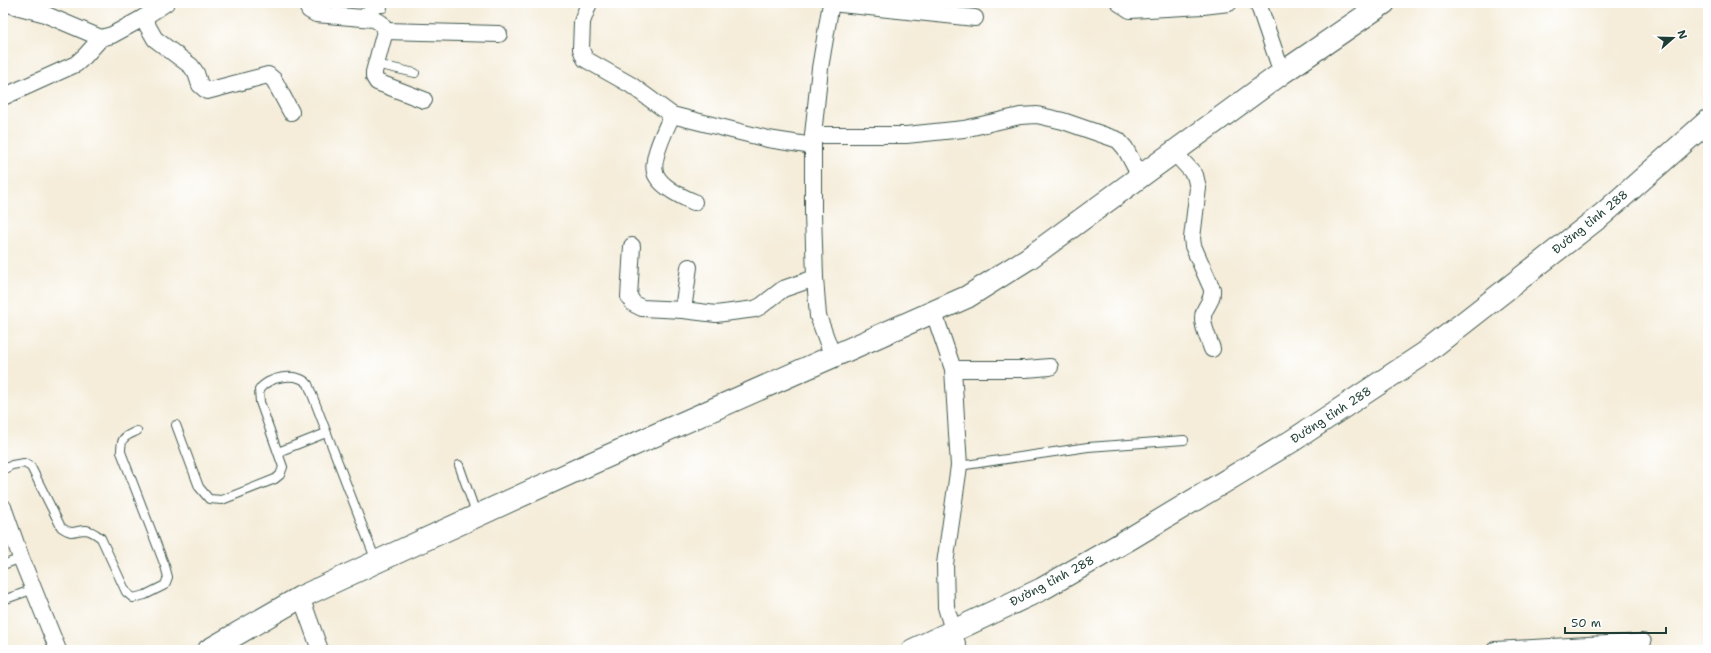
<svg xmlns="http://www.w3.org/2000/svg" width="1711" height="653" viewBox="0 0 1711 653" font-family="'Shantell Sans',sans-serif">
<style>
.lines{fill:none;stroke-linecap:round;stroke-linejoin:round}
.lane-casing{stroke:#3f574d;stroke-width:10}
.street-casing{stroke:#3f574d;stroke-width:18}
.secondary-casing{stroke:#3f574d;stroke-width:24}
.primary-casing{stroke:#3f574d;stroke-width:24}
.lane{stroke:#fff;stroke-width:8}
.street{stroke:#fff;stroke-width:16}
.secondary{stroke:#fff;stroke-width:22}
.primary{stroke:#fff;stroke-width:22}
.labels{text-anchor:middle;stroke-width:3.5;stroke-linejoin:round;paint-order:stroke}
.street-label{font-size:12px;fill:#1f3d34;stroke:#fff}
</style>
<rect width="100%" height="100%" fill="#fff"/>
<filter id="ink" filterUnits="userSpaceOnUse"><feTurbulence type="fractalNoise" baseFrequency=".025" numOctaves="2"/><feDisplacementMap in="SourceGraphic" scale="8" xChannelSelector="R" yChannelSelector="G"/><feConvolveMatrix kernelMatrix="1 2 1 2 8 2 1 2 1" color-interpolation-filters="sRGB"/></filter>
<filter id="wash" filterUnits="userSpaceOnUse"><feTurbulence type="fractalNoise" baseFrequency=".012" numOctaves="4" result="noise"/><feDisplacementMap in="SourceGraphic" scale="16" xChannelSelector="R" yChannelSelector="G"/><feGaussianBlur stdDeviation="0.9" result="paint"/><feColorMatrix in="noise" values="0 0 0 0 0 0 0 0 0 0 0 0 0 0 0 0 0 1.4 0 .05"/><feComposite in="paint" operator="in"/></filter>
<g filter="url(#wash)">
<rect width="100%" height="100%" fill="#f5edda"/>
</g>
<g filter="url(#ink)">
<g class="lines">
<g class="lane-casing">
<g id="lane">
<path d="M 337,16 L 337,3"/>
<path d="M 363,18 L 364,12 L 369,9 L 383,8"/>
<path d="M 376,64 L 415,73"/>
<path d="M 176,425 L 199,487 L 209,499 L 222,500 L 275,479 L 280,475 L 283,467 L 260,402 L 259,390 C 267,377 297,371 308,384 L 376,561"/>
<path d="M 278,452 L 326,433"/>
<path d="M 459,465 L 477,516"/>
<path d="M 959,466 L 1088,447 L 1184,440"/>
<path d="M 3,470 L 12,465 L 24,463 L 31,467 L 61,527 C 73,536 74,530 86,530 C 92,531 96,534 101,538 L 126,592 L 133,598 L 145,595 L 165,585 L 168,577 L 165,566 L 121,452 C 121,437 124,437 137,431"/>
<path d="M 3,565 L 21,558"/>
<path d="M 3,600 L 34,589"/>
</g>
</g>
<g class="street-casing">
<g id="street">
<path d="M 4,3 L 42,13 L 101,38 L 112,35 L 143,18 L 155,39 L 191,66 L 196,73 L 200,85 L 207,91 L 268,75 L 274,80 L 291,112"/>
<path d="M 306,3 L 309,10 L 316,14 L 374,19 L 381,23 L 385,31 L 374,72 L 374,77 L 377,82 L 424,100"/>
<path d="M 589,3 L 582,22 L 581,49 L 585,59 L 631,85 L 672,115 L 768,139 L 813,146"/>
<path d="M 831,3 L 820,68 L 813,135 L 813,213 L 815,278 L 818,316 L 833,357"/>
<path d="M 831,3 L 975,18"/>
<path d="M 1119,3 L 1130,10 L 1203,6 L 1229,3"/>
<path d="M 1258,3 L 1282,73"/>
<path d="M 143,18 L 166,3"/>
<path d="M 385,31 L 499,34"/>
<path d="M 3,97 L 76,64 L 85,56 L 101,38"/>
<path d="M 672,115 C 666,129 649,161 656,175 C 662,187 682,197 694,202"/>
<path d="M 813,135 L 906,135 L 964,129 L 1020,116 L 1037,115 L 1063,121 L 1118,140 L 1125,148 L 1140,176"/>
<path d="M 1174,152 L 1195,175 L 1198,188 L 1192,238 L 1193,246 L 1212,289 C 1213,300 1207,304 1204,312 C 1200,323 1209,339 1212,349"/>
<path d="M 632,246 L 629,297 L 634,304 L 642,308 L 683,310 L 716,314 L 755,309 L 761,306 L 783,289 L 815,278"/>
<path d="M 683,310 L 689,267"/>
<path d="M 934,313 L 953,369 L 959,466 L 945,564 L 946,607 L 959,650"/>
<path d="M 953,369 L 1026,369 L 1050,367"/>
<path d="M 3,507 L 21,558 L 58,650"/>
<path d="M 301,597 L 320,650"/>
<path d="M 1495,650 L 1643,642"/>
</g>
</g>
<g class="secondary-casing">
<path id="secondary" d="M 209,650 L 301,597 L 376,562 L 590,464 L 967,297 L 1029,258 L 1282,73 L 1384,3"/>
</g>
<g class="primary-casing">
<path id="primary" d="M 913,650 L 1042,589 L 1131,538 L 1292,441 L 1425,353 L 1603,214 L 1708,121"/>
</g>
<use href="#lane" class="lane"/>
<use href="#street" class="street"/>
<use href="#secondary" class="secondary"/>
<use href="#primary" class="primary"/>
</g>
</g>
<g class="labels">
<g class="street-label">
<text transform="translate(1590 222) rotate(-39)" y="4">Đường tỉnh 288</text>
<text transform="translate(1331 415) rotate(-33)" y="4">Đường tỉnh 288</text>
<text transform="translate(1052 581) rotate(-28)" y="4">Đường tỉnh 288</text>
</g>
</g>
<rect width="1711" height="653" fill="none" stroke="#fff" stroke-width="16"/>
<g transform="translate(1673 38) rotate(70)" stroke="#ffffff" stroke-width="3" paint-order="stroke">
<path d="M0-3L7 15L0 10L-7 15Z" fill="#1f3d34"/>
<text y="-6" font-size="11" font-weight="bold" text-anchor="middle" fill="#1f3d34">N</text>
</g>
<path d="M1565 627v6h101v-6" fill="none" stroke="#1f3d34" stroke-width="2"/>
<text x="1571" y="627" font-size="12" fill="#1f3d34" stroke="#ffffff" stroke-width="3" paint-order="stroke">50 m</text>
</svg>
